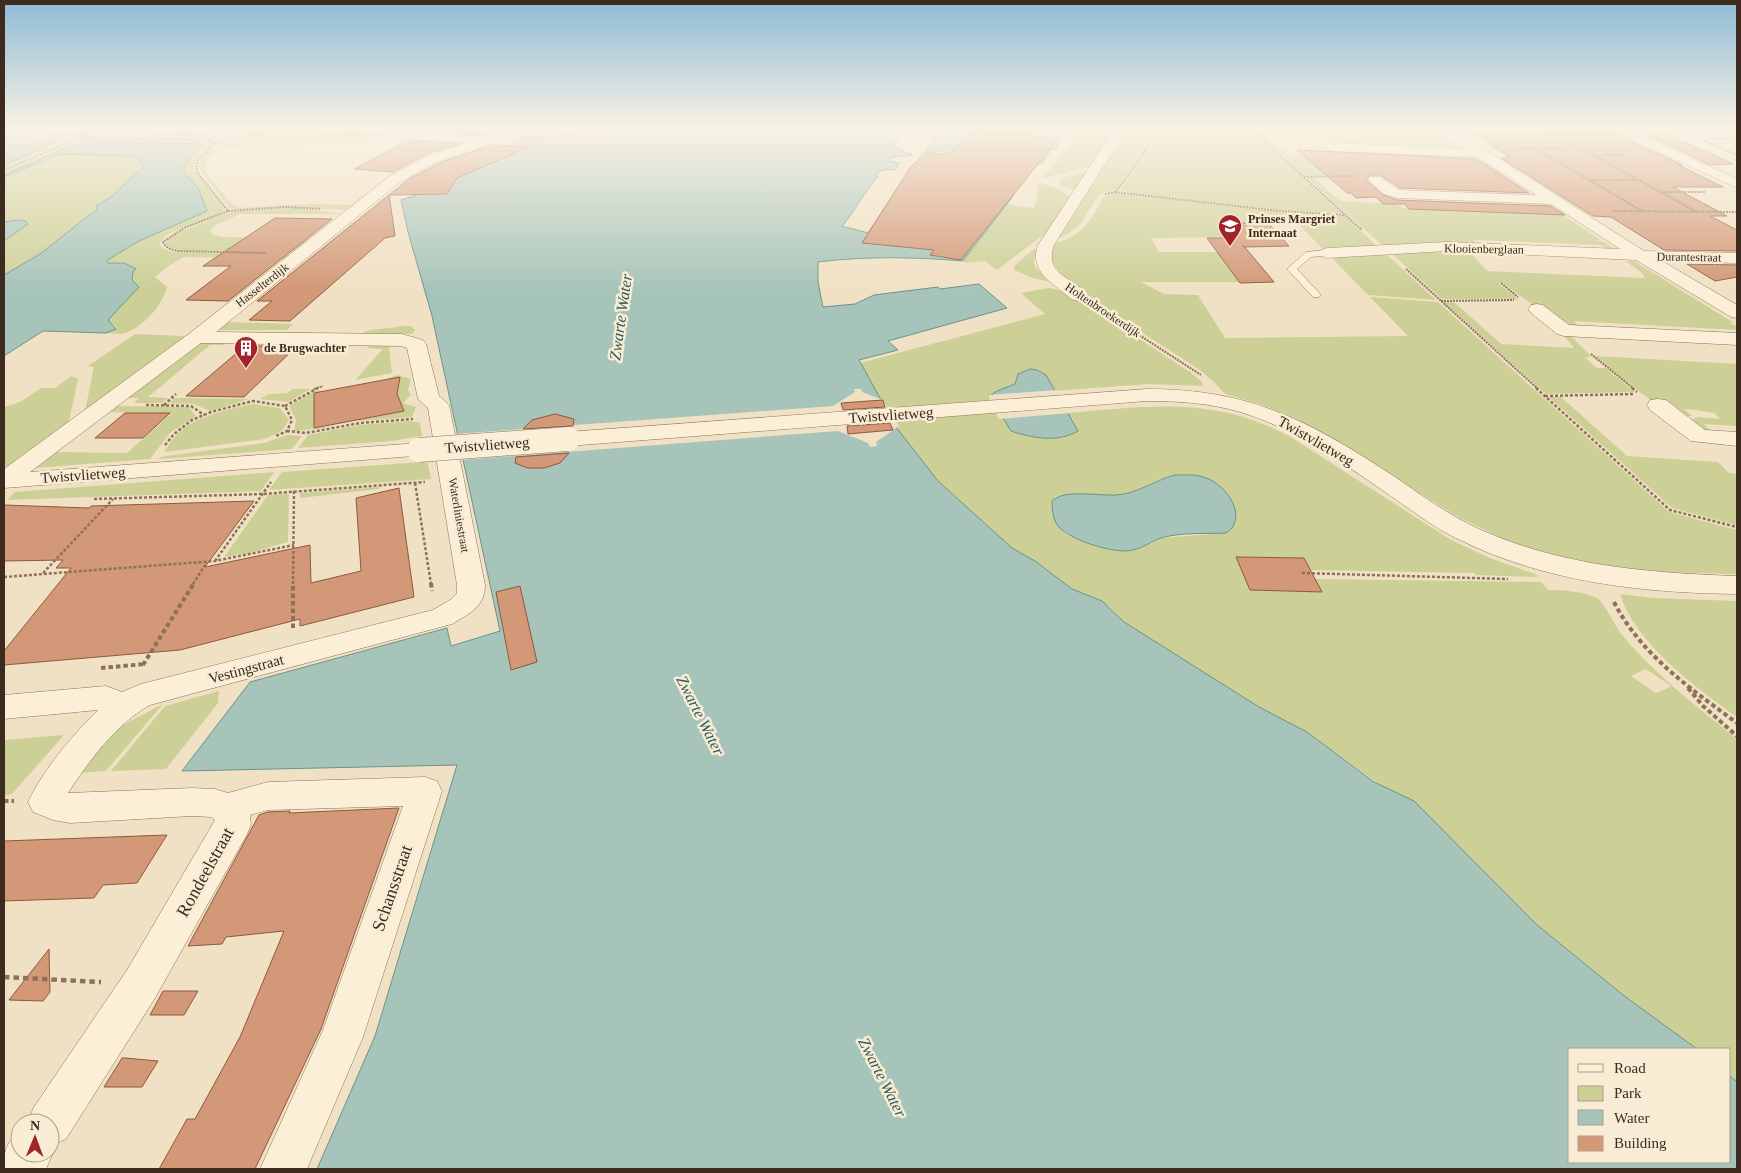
<svg xmlns="http://www.w3.org/2000/svg" width="1741" height="1173" viewBox="0 0 1741 1173" font-family="'Times New Roman',serif">
	<style>
		.green { fill: #ccd096; fill-rule: evenodd }
		.water { fill: #a6c4ba; stroke: #6c9388 }
		.pier { fill: #f1e1c4 }
		.building { fill: #d29877; stroke: #8e593d }
		.lines { fill: none; stroke-linecap: round; stroke-linejoin: round }
		.lane-casing { stroke: #8d7259; stroke-width: 1 }
		.street-casing { stroke: #8d7259; stroke-width: 1 }
		.path-far3 { stroke: #8d7259; stroke-width: 2; stroke-dasharray: 2 1; stroke-linecap: butt }
		.path-far2 { stroke: #8d7259; stroke-width: 2.5; stroke-dasharray: 3 2; stroke-linecap: butt }
		.path-far1 { stroke: #8d7259; stroke-width: 4; stroke-dasharray: 4.5 3; stroke-linecap: butt }
		.path { stroke: #8d7259; stroke-width: 4.5; stroke-dasharray: 5.5 4; stroke-linecap: butt }
		.lane { fill: #fbefd8; fill-rule: evenodd }
		.street { fill: #fbefd8; fill-rule: evenodd }
		.street-bridge-casing { stroke: #8d7259; stroke-width: 25; stroke-linecap: butt }
		.street-bridge { stroke: #fbefd8; stroke-width: 24 }
		.labels { text-anchor: middle; stroke-width: 5; stroke-linejoin: round; paint-order: stroke }
		.far-poi-label { font-size: 12px; font-weight: bold; fill: #3c2b1e; stroke: #f8ecd4; text-anchor: start }
		.far-street-label { font-size: 12px; fill: #3c2b1e; stroke: #f8ecd4 }
		.street-label { font-size: 15px; fill: #3c2b1e; stroke: #f8ecd4 }
		.water-label { font-size: 16px; font-style: italic; fill: #2c5d58; stroke: #f8ecd4 }
		.near-street-label { font-size: 18px; fill: #3c2b1e; stroke: #f8ecd4 }
	</style>
	<rect width="100%" height="100%" fill="#f1e1c4"/>
	<path class="green" d="M278,127H439L276,128Z
		M455,127H529C502,131 483,137 455,128Z
		M552,127H620C581,135 542,138 502,137Z
		M1086,127H1118L1093,166L1042,179Z
		M1125,127H1150L1146,146L1117,188L1099,195L1080,224L1066,235L1052,241Z
		M1155,127H1211L1253,132L1341,213L1281,210L1120,191L1152,143Z
		M1250,127H1302L1310,133H1257Z
		M1306,127L1419,128L1433,130L1455,144H1451L1452,146H1457L1466,151H1454L1450,147L1340,143L1341,146L1318,136Z
		M1595,127L1612,129L1624,135H1560L1548,129Z
		M4,132L75,136H79L4,168V165L61,141L4,138Z
		M93,133L240,137L379,135L370,141L332,142L330,144L224,147L206,159L205,172L232,204L238,208L311,204L351,205L390,175L392,177L349,210L287,207L235,209L229,208L199,168C201,151 221,144 234,138L217,142L202,139L84,137Z
		M1258,134H1264L1287,154L1336,156L1363,175L1304,176Z
		M81,139L192,140L212,143V147L196,161L194,169L224,209C209,225 167,225 159,245L164,249L173,252L290,255L287,259L184,257L167,267L155,277L167,287C162,306 145,325 126,333C120,335 112,333 106,333L117,328L108,320L139,286L132,280L133,272L136,270L121,262L108,263L106,261L137,242L207,211L198,188L184,172V168L189,158L204,144L82,141L4,175V172Z
		M62,153L131,156L138,159L144,164L139,173L45,251L4,275V241L28,223L20,220L4,222V177Z
		M1084,171H1089L1077,189H1068L1059,184L1060,179Z
		M1306,177H1313L1340,201L1398,204L1402,208L1546,215L1531,201L1543,202L1601,240H1595L1604,242L1617,251L1607,250L1601,245L1473,240L1477,245L1384,247Z
		M1039,183L1059,189L1070,196L1051,229L997,270L985,261L965,263L963,261L1007,204L1033,208L1036,203Z
		M1117,193L1281,212L1345,216L1379,248L1324,250L1298,224L1234,222L1248,237L1151,238L1159,252H1219L1241,282H1141L1164,294L1198,295L1225,338L1408,336L1370,297L1438,302L1669,512L1737,530V574L1646,572L1571,561L1510,542L1458,517L1339,443L1297,419L1263,405L1225,394L1214,382L1200,370L1085,296L1067,281L1052,262V244C1082,237 1090,222 1104,196Z
		M296,208L344,214H240L216,225L210,230L213,235L223,237L312,239L294,252L181,250L169,247L166,244L168,239L175,234L224,214L240,211Z
		M1034,249H1038C1027,270 1041,269 1050,282L1033,278L1014,270V266Z
		M1467,249L1487,271L1645,278L1641,272L1625,261H1634L1734,323H1728L1737,326V330L1574,321L1580,328C1550,319 1527,301 1502,282L1498,283L1518,299H1442L1390,252Z
		M1385,253L1436,300L1368,295L1330,256Z
		M1049,288L1063,291L1083,302L1190,372L1201,381L1203,385V386L1149,384L1054,391L1043,373L1018,374L1015,384L997,391L992,400L1011,431L1033,436L1064,438L1067,413C1151,406 1217,395 1294,439L1451,540L1490,558L1537,575V577L1475,575L1474,573L1310,570L1304,558L1237,557L1250,590L1320,591L1314,579L1541,582L1548,590C1564,590 1582,591 1597,598C1605,603 1615,627 1623,636C1655,675 1698,707 1737,739V1082L1730,1076V1049H1697L1623,995L1536,924L1387,790L1307,732L1259,707L1124,622L1110,607L1093,597L1072,589L1035,561L1012,548L938,481L896,427L860,363L1045,314L1021,293ZM1160,479L1212,534L1161,538L1150,544L1087,542L1067,535L1056,524L1055,496C1077,493 1099,498 1119,495C1134,492 1148,486 1160,479ZM1646,669L1671,686H1672L1656,693L1631,676Z
		M1444,302H1454L1501,344L1574,348L1563,334L1570,335L1591,356L1585,358L1597,368H1605L1635,392L1546,394Z
		M229,303H231L85,411L94,367L88,366L135,334L185,336Z
		M224,322L293,324L287,330H219Z
		M402,326H411L415,330L412,334L362,333C370,328 391,329 402,326Z
		M218,341L225,345H210L148,397L169,398L162,403H134L139,398H128L198,344Z
		M370,345H401L389,347L392,373L355,380L383,349L367,348Z
		M1595,356L1737,364V426L1704,424L1714,434L1696,428L1687,421L1698,417L1720,419L1715,413C1704,412 1696,409 1684,409L1692,416C1668,420 1615,372 1595,356Z
		M397,375L411,379L408,390L411,395L403,403L416,407L412,417L359,421V420L400,412L381,381Z
		M71,376L78,379L68,426L9,470H4V407L20,402L41,388H55Z
		M293,389H310L288,402L260,399L269,394L287,393Z
		M315,391H325L314,394V405L319,414L314,416V428L324,427V428L294,431L296,420L289,406Z
		M1549,397H1561L1627,456L1718,462L1729,473L1737,474V525L1672,508Z
		M175,398H185L249,399L211,411L193,404L169,403Z
		M252,404L280,408L289,420L282,431L265,439L164,452C168,446 173,438 178,433C198,415 227,410 252,404Z
		M117,406L189,407L196,416L170,433L150,459L35,468L55,452L127,453L171,414L110,412Z
		M410,421L422,423H420L422,436L392,441L298,448L308,435L359,425Z
		M287,435L302,436L292,449L159,459L160,457L264,443Z
		M422,462L428,463L431,479L269,490L282,472Z
		M274,472L261,491L7,500L15,492Z
		M379,487V489L300,498V493Z
		M289,494L288,542L250,553L224,557L268,495Z
		M1620,594L1654,598L1737,601V717C1696,688 1635,643 1620,594Z
		M219,691L218,703L166,769L111,771L165,706Z
		M163,704L106,771L72,774L106,734Z
		M64,735L12,794L4,796V740Z"/>
	<path class="water" d="M4,127L236,129L278,127L276,128L287,129L455,127V128L467,132L497,134L493,136L422,134L254,137L93,133L75,136L4,132Z
		M620,127H907L894,144V147L912,155L889,158V161L900,163L895,170C886,169 881,169 875,176H879C865,190 856,210 842,226L868,233L903,180L1010,192L1014,195L963,261C915,257 866,256 818,262V282L823,307L855,304L874,295L938,287L940,289L979,284L1007,308L888,341L898,350L859,360L896,427L938,481L1012,548L1035,561L1072,589L1102,601L1124,622L1259,707L1307,732L1374,782L1414,801L1536,924L1623,995L1697,1049H1570V1162H1730V1076L1737,1082V1169H317L375,1036L457,765L182,771L250,682L447,628L451,646L500,631L432,316L408,232L401,200L417,195L510,145L519,137L579,135Z
		M942,127H1074L1067,128L1055,150L1052,149L1042,163L926,150L936,139L934,138Z
		M4,138L61,140L4,165V160L11,157L4,156Z
		M82,141L204,144L189,158L184,168V172L198,188L207,211L137,242L106,261L108,263H124L136,269L133,272L132,280L139,287L108,320L116,329L106,333L43,331L4,356V275L40,254L97,209L96,206L111,197L143,167L141,161L131,156L61,154L4,177V175Z
		M18,220L26,221L28,224L4,241V222Z
		M1030,369L1037,370L1046,375L1078,431C1058,443 1032,438 1011,431L992,400L991,395L997,391L1015,384L1018,374Z
		M1175,475C1184,475 1197,474 1206,478C1222,483 1242,507 1234,524C1233,528 1229,531 1226,533C1205,534 1182,532 1161,538C1152,541 1143,548 1133,550C1116,555 1064,539 1056,523C1053,517 1052,508 1052,501C1062,489 1100,496 1116,495C1137,494 1155,480 1175,475Z"/>
	<path class="pier" d="M854,389H861L862,392L883,400L899,426L876,442L877,446L870,447L868,443L838,431L461,460L455,434L833,406L855,392Z
		M1057,390L1070,413L999,419L990,401L989,395Z"/>
	<path class="building" d="M975,130L1058,139L961,260L930,255L934,250L862,243L910,168L926,152L949,155Z
		M1474,133H1614L1682,165H1678L1723,187H1673L1727,216H1710L1737,230V251L1664,250L1611,217L1593,216L1501,158H1510Z
		M1643,133H1664L1733,164L1710,165Z
		M408,140L462,143L430,152L393,172L355,169Z
		M493,145L529,147L457,178L447,194L389,195L395,236L385,238L290,321L249,320L272,301H257L409,179L442,162Z
		M1297,150L1477,159L1529,193L1400,188L1380,175H1370L1366,180L1383,195L1397,200L1550,206L1565,215L1409,209L1405,204H1383L1376,197L1356,198L1351,193H1347Z
		M275,218L332,219L228,301L186,300L231,266H203Z
		M1224,223H1268L1289,246L1244,247L1243,245L1274,282L1240,283L1207,238H1237Z
		M1687,264L1737,265V277L1715,281Z
		M245,346H297L244,397L186,396Z
		M400,377L397,394L404,411L314,428V393Z
		M883,400L885,407L843,410L841,403Z
		M125,413H170L143,438H95Z
		M555,414L574,419L573,426L523,429L532,420Z
		M890,423L893,430L848,434L847,426Z
		M569,453L560,463L544,468H527L515,463L516,457Z
		M399,488L414,597L300,626V619L180,650L4,665V651L71,568H56L63,560L4,561V505L89,508L91,506L254,501L205,567L310,545L311,583L361,571L356,498Z
		M1236,557L1304,558L1322,592L1250,590Z
		M520,586L537,662L511,670L496,592Z
		M399,808L321,1029L255,1169H159L187,1119H195L240,1037L284,931L226,937L222,944L188,946L259,815L268,812L290,811L289,813Z
		M167,835L137,883L103,885L94,898L4,901V841Z
		M49,949L50,992L43,1001L9,1000Z
		M163,991H198L184,1015H150Z
		M122,1058H125L158,1061L142,1087H104Z"/>
	<g class="lines">
		<g class="lane-casing">
			<path id="lane" d="M1327,250L1330,251V255L1311,257L1297,269L1321,295L1319,297H1313L1287,269L1306,252Z"/>
		</g>
		<g class="street-casing">
			<path id="street" d="M521,127H544L542,130L505,137L488,145L441,160L400,182L216,332L402,334L423,340L426,344L439,396L449,405L485,585C485,607 469,614 452,624L150,705C116,724 89,761 68,793L192,788L215,789L228,793L268,782L425,777L437,781L442,791L363,1037L307,1169H260L323,1030L403,806L268,810L250,815L251,825L246,836L155,998L66,1139L50,1146L53,1153L46,1169H4C4,1155 5,1140 20,1134V1153H50V1123H27L34,1107L127,970L215,820L211,817L192,816L70,823L53,820L33,812L28,802C45,767 71,737 98,710L4,719V695L106,686L122,692L141,684L433,610L450,600L457,593V585L428,408L418,399L407,348L401,346L201,343L30,472L419,443L427,445L430,450L427,455L4,488V469L190,333L390,176L431,154L480,139L498,131Z
				M1116,127H1128L1054,245C1043,276 1075,277 1088,296L1085,300L1079,301L1073,300C1055,285 1028,272 1038,245Z
				M1408,127H1502L1500,130L1496,131H1456L1644,251L1737,253V263L1662,261L1737,305V318L1731,317L1636,260L1447,251L1327,258L1321,256L1319,253L1321,250L1327,248L1447,242L1620,249L1551,204L1397,198L1384,194L1368,180L1370,177H1380L1399,190L1536,195L1478,157L1333,151L1328,150L1314,137L1320,133L1336,143L1465,149L1439,132L1414,131Z
				M1609,127H1624L1737,179V188L1611,130Z
				M1537,304L1543,305L1569,325L1737,333V345L1564,336L1557,334L1531,313L1528,309L1531,305Z
				M1147,389C1250,389 1308,420 1392,475C1420,494 1448,515 1479,529C1561,566 1648,573 1737,576V594C1642,593 1544,582 1458,539C1432,527 1409,508 1385,492C1340,461 1294,428 1240,412C1210,403 1178,401 1147,401L568,446L560,444L557,439L560,434L568,432Z
				M1658,399L1666,400L1705,430L1737,432V446L1691,441L1650,410L1647,405L1650,400Z"/>
		</g>
		<path class="path-far3" d="M1051,127L1066,128
			M1215,127L1253,131L1248,127
			M1542,127L1697,212
			M1715,127L1737,136
			M1253,131L1362,230
			M1256,133H1300
			M79,138L204,140L216,143L289,127
			M1737,138L1706,139L1705,141L1737,155
			M216,143L198,160L196,168L200,176L228,211L286,207L321,209
			M1517,149L1577,147
			M1536,149L1642,211
			M1594,155H1625
			M4,170L105,127
			M1304,177L1355,176
			M1589,180H1638
			M1115,192L1280,211L1345,215
			M1661,192H1705
			M1105,194L1115,192L1125,180L1150,143L1153,127
			M228,211L184,228L163,242C167,249 172,250 180,251L266,253
			M1612,211L1737,212
			M1406,269L1538,389
			M1501,283L1518,297
			M1441,301L1514,300
			M1099,309L1201,375
			M1591,354L1634,389
			M314,389L323,386"/>
		<path class="path-far2" d="M1536,388L1670,510L1737,527
			M1632,388L1637,392
			M1545,396L1634,394
			M146,405L191,406L204,415
			M164,405L176,394
			M285,406L318,388
			M287,431L306,433L360,423L413,419
			M165,445L174,434L192,420L211,412L253,401L285,406L292,420L287,431L276,436
			M415,483L431,584
			M94,499L263,494L425,482
			M215,561L271,482
			M43,573L113,499
			M1302,573L1508,579
			M4,577L215,561L294,545
			M193,584L207,562
			M293,584L294,491"/>
		<path class="path-far1" d="M431,583L432,591
			M1614,602C1641,655 1691,689 1737,723
			M293,628V583
			M143,665L194,583
			M101,668L145,664
			M1688,688L1703,706L1737,736
			M4,801H14"/>
		<path class="path" d="M4,977L101,982"/>
		<use href="#lane" class="lane"/>
		<use href="#street" class="street"/>
		<g class="street-bridge-casing">
			<path id="street-bridge" d="M419,450L568,439"/>
		</g>
		<use href="#street-bridge" class="street-bridge"/>
	</g>
	<linearGradient id="sky" x2="0" y2="1"><stop stop-color="#8dbad6"/><stop offset="0.44" stop-color="#f9f2e4"/><stop offset="1" stop-color="#f9f2e4" stop-opacity="0"/></linearGradient>
	<rect width="1741" height="291" fill="url(#sky)"/>
	<defs>
		<g id="school-pin" transform="scale(1.25)"><path d="M0 17L-7.5 6A9.5 9.5 0 1 1 7.5 6Z" fill="#a1242b" stroke="#f8ecd4"/><path d="M0-5L7-2L0 1L-7-2ZM-4 1L0 2.5L4 1V4Q0 6-4 4Z" fill="#fff"/></g>
		<g id="building-pin" transform="scale(1.25)"><path d="M0 17L-7.5 6A9.5 9.5 0 1 1 7.5 6Z" fill="#a1242b" stroke="#f8ecd4"/><path d="M-4-6H4V6H1V3H-1V6H-4ZM-2.5-4.3h1.7v1.8h-1.7ZM.8-4.3h1.7v1.8H.8ZM-2.5-1h1.7V.8h-1.7ZM.8-1h1.7V.8H.8Z" fill="#fff"/></g>
	</defs>
	<g fill-rule="evenodd">
		<use href="#school-pin" x="1230" y="226"/>
		<use href="#building-pin" x="246" y="348"/>
	</g>
	<g class="labels">
		<g class="far-poi-label">
			<text x="1248" y="223">Prinses Margriet<tspan x="1248" dy="14">Internaat</tspan></text>
			<text x="264" y="352">de Brugwachter</text>
		</g>
		<g class="far-street-label">
			<text transform="translate(1484 249) rotate(1)" y="4">Klooienberglaan</text>
			<text transform="translate(1689 257) rotate(1)" y="4">Durantestraat</text>
			<text transform="translate(262 285) rotate(-38)" y="4">Hasselterdijk</text>
			<text transform="translate(1103 310) rotate(34)" y="4">Holtenbroekerdijk</text>
			<text transform="translate(459 515) rotate(80)" y="4">Waterliniestraat</text>
		</g>
		<g class="street-label">
			<text transform="translate(891 415) rotate(-4)" y="5">Twistvlietweg</text>
			<text transform="translate(1316 441) rotate(30)" y="5">Twistvlietweg</text>
			<text transform="translate(487 445) rotate(-4)" y="5">Twistvlietweg</text>
			<text transform="translate(83 475) rotate(-4)" y="5">Twistvlietweg</text>
			<text transform="translate(246 669) rotate(-15)" y="5">Vestingstraat</text>
		</g>
		<g class="water-label">
			<text transform="translate(620 317) rotate(-82)" y="6">Zwarte Water</text>
			<text transform="translate(701 715) rotate(63)" y="6">Zwarte Water</text>
			<text transform="translate(883 1077) rotate(63)" y="6">Zwarte Water</text>
		</g>
		<g class="near-street-label">
			<text transform="translate(205 872) rotate(-61)" y="6">Rondeelstraat</text>
			<text transform="translate(392 888) rotate(-71)" y="6">Schansstraat</text>
		</g>
	</g>
	<rect width="1741" height="1173" fill="none" stroke="#3c2b1e" stroke-width="10"/>
	<rect x="1568" y="1048" width="162" height="115" fill="#f8ecd4" stroke="#ad9f8b"/>
	<rect x="1578" y="1064" width="25" height="8" fill="#fbefd8" stroke="#ad9f8b"/>
	<text x="1614" y="1073" font-size="15" fill="#3c2b1e">Road</text>
	<rect x="1578" y="1086" width="25" height="15" fill="#ccd096" stroke="#ad9f8b"/>
	<text x="1614" y="1098" font-size="15" fill="#3c2b1e">Park</text>
	<rect x="1578" y="1110" width="25" height="15" fill="#a6c4ba" stroke="#ad9f8b"/>
	<text x="1614" y="1123" font-size="15" fill="#3c2b1e">Water</text>
	<rect x="1578" y="1136" width="25" height="15" fill="#d29877" stroke="#ad9f8b"/>
	<text x="1614" y="1148" font-size="15" fill="#3c2b1e">Building</text>
	<g transform="translate(35 1138) rotate(1)"><circle r="24" fill="#f8ecd4" stroke="#ad9f8b"/>
	<path d="M0-4L9 19L0 12L-9 19Z" fill="#a1242b"/>
	<text y="-8" font-size="14" font-weight="bold" text-anchor="middle" fill="#3c2b1e">N</text>
	</g>
</svg>
